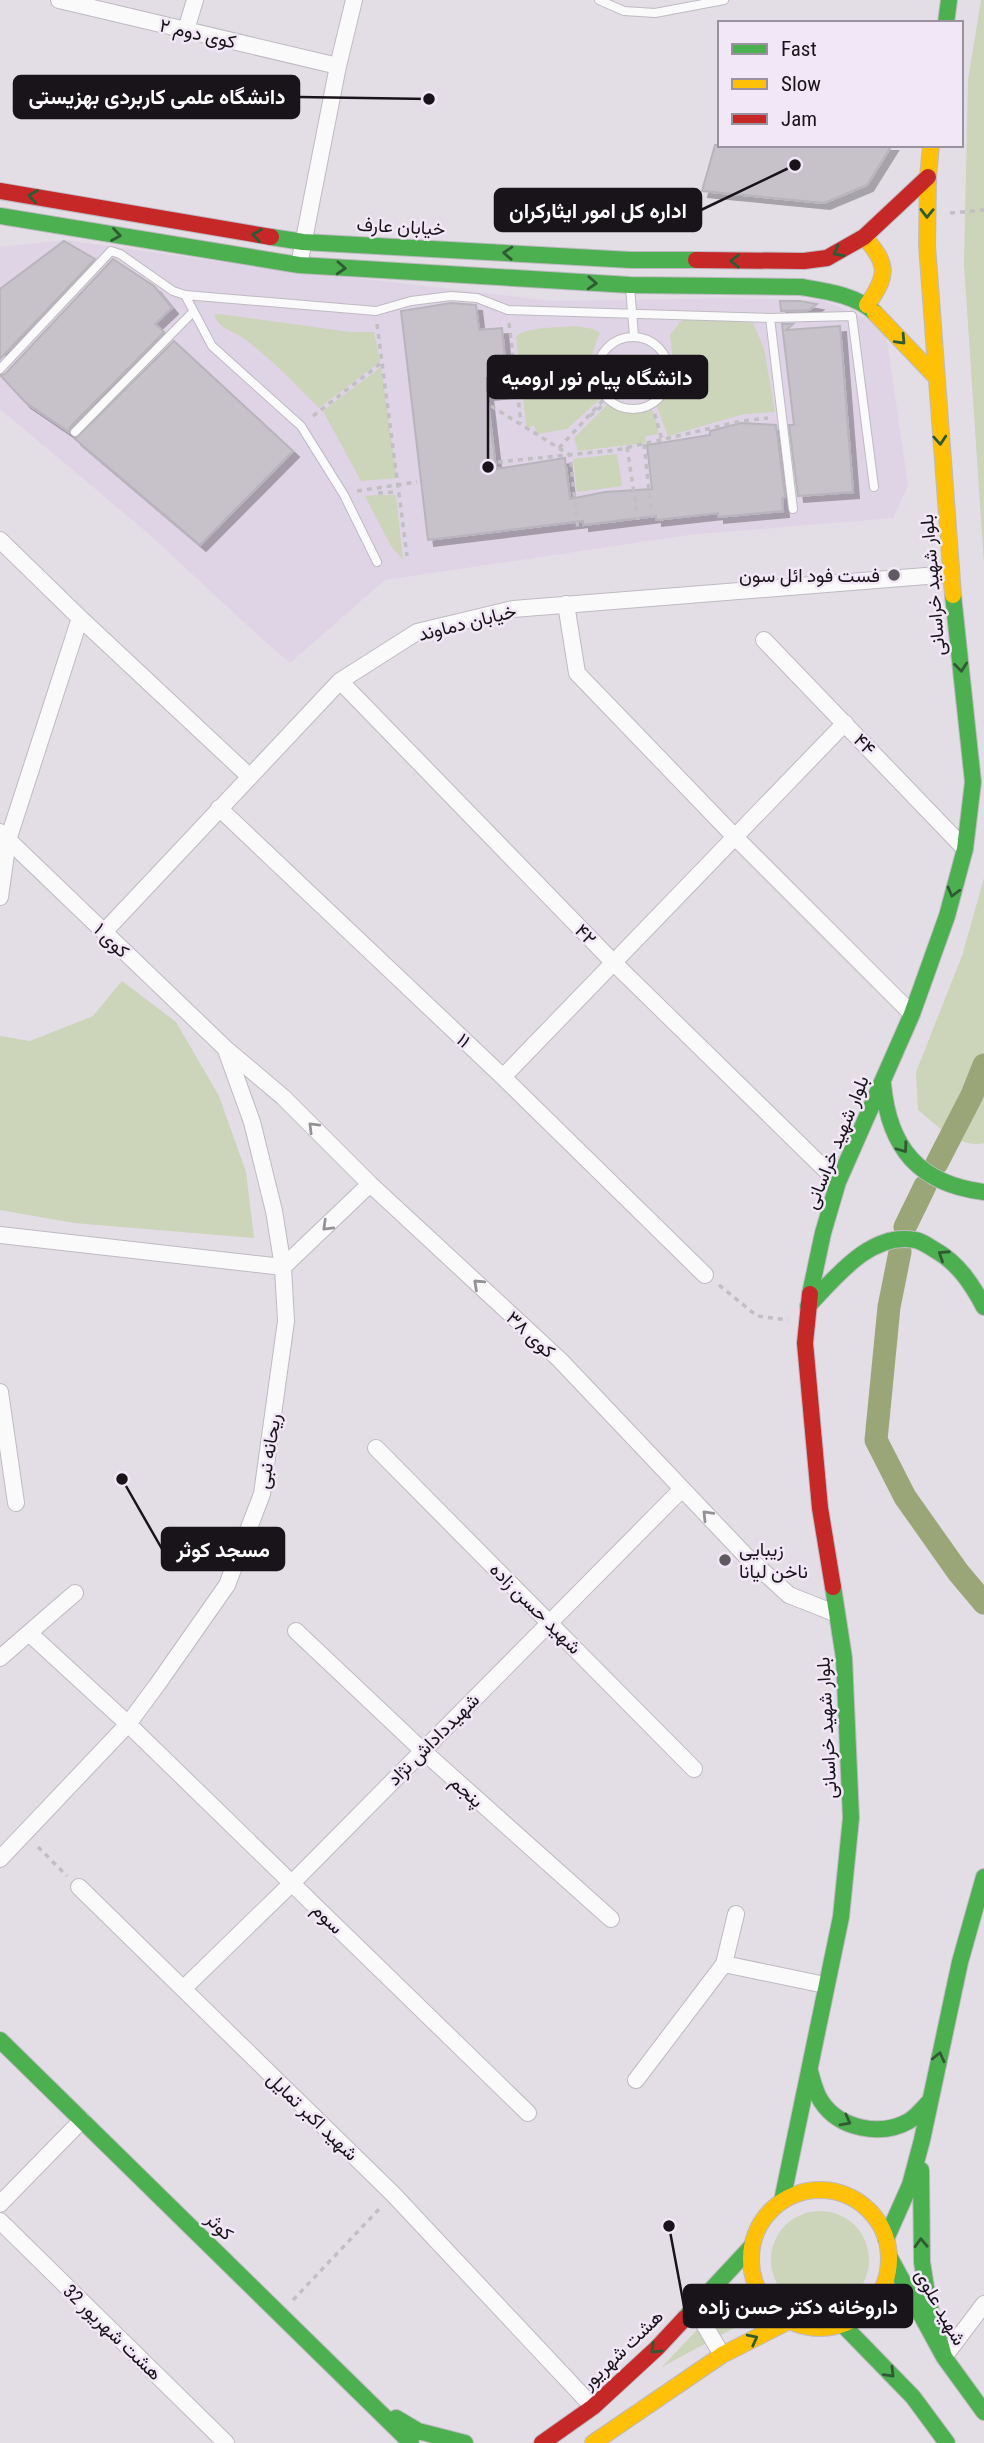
<svg xmlns="http://www.w3.org/2000/svg" width="984" height="2443" viewBox="0 0 984 2443" font-family="'Roboto Condensed',Vazirmatn,sans-serif">
	<style>
		.built { fill: #dfd4e5 }
		.green { fill: #ccd4b9 }
		.lines { fill: none; stroke-linecap: round; stroke-linejoin: round }
		.canal { stroke: #9aa678; stroke-width: 23 }
		.building { fill: #c7c2c9; stroke: #b8b4bb; stroke-width: 2; filter: url(#shadow) }
		.lane-casing { stroke: #bebac1; stroke-width: 10 }
		.street-casing { stroke: #bebac1; stroke-width: 18 }
		.fast-casing { stroke: #bebac1; stroke-width: 18 }
		.slow-casing { stroke: #bebac1; stroke-width: 18 }
		.jam-casing { stroke: #bebac1; stroke-width: 18 }
		.path { stroke: #c0bfc1; stroke-width: 3.5; stroke-dasharray: 5 5; stroke-linecap: butt }
		.lane { stroke: #fbfafb; stroke-width: 8 }
		.street { stroke: #fbfafb; stroke-width: 16 }
		.fast { stroke: #4caf50; stroke-width: 16 }
		.slow { stroke: #ffc107; stroke-width: 16 }
		.jam { stroke: #c62828; stroke-width: 16 }
		.oneway { stroke: #2f5a32 }
		.oneway2 { stroke: #959296 }
		.poi-dot { fill: #5f5a61; stroke: #f1e7f7; stroke-width: 2.5 }
		.labels { text-anchor: middle; stroke-width: 5; stroke-linejoin: round; paint-order: stroke }
		.street-label { font-size: 19px; fill: #18141a; stroke: #f1e7f7 }
		.poi-label { font-size: 19px; fill: #18141a; stroke: #f1e7f7; text-anchor: end }
		.leader { fill: none; stroke: #18141a; stroke-width: 2.5 }
		.callout-dot { fill: #18141a; stroke: #f1e7f7; stroke-width: 2.5 }
		.callout { fill: #18141a; stroke: #18141a; stroke-width: 2.5 }
		.callout-label { font-size: 21px; text-anchor: middle; font-weight: bold; fill: #fff }
	</style>
	<defs>
		<filter id="shadow"><feDropShadow dx="6" dy="6" stdDeviation="0" flood-color="#0004"/></filter>
	</defs>
	<rect width="100%" height="100%" fill="#e3dde6"/>
	<path class="built" d="M65,240L222,262L553,301L728,298L821,300L868,319L886,334L908,485L893,518L689,535L385,580L290,663L263,640L150,535L0,409V247Z"/>
	<path class="green" d="M981,0H984V564L964,264L968,80Z
		M219,314L350,332H374L380,362L319,408C295,384 271,358 243,338C233,331 218,328 214,315Z
		M687,318H711L753,323L764,349L775,412L744,414L668,436L656,404C681,389 672,358 670,335L680,322Z
		M576,326L593,329L600,333C590,354 586,380 600,399L567,429L538,434L534,426L528,427L526,425L516,337C525,326 560,328 576,326Z
		M381,367L397,478L361,481L323,411Z
		M608,404C620,414 636,413 651,408L657,423L658,434L646,436L645,443L578,451L574,438Z
		M617,454L622,486L577,492L573,459Z
		M376,495H396L403,560L391,546L365,496Z
		M984,878V1143C960,1149 936,1125 918,1110L916,1072L962,956Z
		M122,981L176,1022L219,1096L246,1172L254,1238L74,1223L0,1210V1036L30,1041L93,1016Z
		M771 2260a49 49 0 1 1 98 0a49 49 0 1 1-98 0Z
		M722,2303L736,2327L662,2367Z"/>
	<g class="lines">
		<path class="canal" d="M937,1163L972,1095L984,1065
			M905,1227L925,1186
			M900,1252L889,1307L876,1440L905,1497L958,1572L984,1603"/>
	</g>
	<path class="building" d="M715,145H892L867,185L824,203L702,191Z
		M64,241L95,259L0,359V289Z
		M113,259L154,286L172,308L155,324L164,332L70,427L69,432L25,402L0,375L5,374Z
		M780,301H800L817,304L809,310L781,311Z
		M451,303L476,305L479,330L502,328L508,392L487,394L496,469L565,458L570,499L605,492L652,489L647,445L710,435V431L741,423L776,425L785,497L782,498L783,511L718,517V513L656,520V516L583,525V521L428,540L401,311Z
		M782,324H793L786,330L840,326L853,492L798,496L789,425H794Z
		M174,341L293,451L200,545L75,439Z"/>
	<g class="lines">
		<g class="lane-casing">
			<path id="lane" d="M599,0L624,11L655,13L724,0
				M630,287L634,336
				M185,295L212,346L301,426L344,495L377,562
				M770,318L793,509
				M597 373a36 36 0 1 1 72 0a36 36 0 1 1-72 0Z
				M0,369L111,251L120,254L173,291L185,295L376,311L411,301L451,296L477,298L508,310L770,318L852,316L874,487
				M75,432L193,312"/>
		</g>
		<g class="street-casing">
			<path id="street" d="M59,0L338,66
				M186,30L195,0
				M299,265L338,66L354,0
				M0,540L80,618L249,776
				M566,604L577,673L735,837L912,1014
				M764,640L965,849
				M340,681L613,962L838,1182
				M219,808L503,1077L705,1275
				M0,832L225,1048L283,1097L370,1184L560,1360L746,1556L789,1595L837,1614
				M0,897L8,840L80,618
				M104,932L340,681L417,632L513,609L951,574
				M503,1077L845,723
				M0,1235L283,1267L370,1184
				M0,1392L16,1503
				M376,1448L694,1769
				M296,1631L422,1750L611,1919
				M29,1633L128,1724L528,2113
				M0,1658L75,1593
				M0,1859L128,1724L157,1685L227,1585L262,1494L286,1321L283,1267L274,1211L252,1122L226,1050
				M79,1887L393,2194L593,2407
				M724,1964L825,1985
				M183,1989L292,1883L682,1489
				M636,2080L724,1964L736,1914
				M0,2204L82,2120
				M0,2221L226,2443
				M694,2307L722,2355
				M944,2357L984,2304"/>
		</g>
		<g class="fast-casing">
			<path id="fast" d="M946,23L949,0
				M0,216L299,265L630,285L801,287C825,291 857,295 875,313
				M271,237L303,242L631,260H696
				M883,1084C889,1148 919,1184 984,1192
				M810,1294L823,1233L838,1182L912,1014L947,916L965,849L973,782L953,595
				M808,1306C835,1278 871,1231 915,1240C922,1241 928,1246 935,1250C958,1263 972,1284 984,1307
				M0,2040L411,2443
				M810,2071C813,2082 815,2092 821,2101C839,2129 881,2137 909,2121C917,2116 923,2108 929,2102
				M921,2170L922,2262L928,2300L944,2357
				M782,2201L841,1917L851,1818L844,1658L833,1587
				M886,2239L910,2185L922,2140L960,1962L984,1877
				M889,2256L944,2357L984,2412
				M685,2318L752,2246
				M842,2324L913,2397L947,2443
				M396,2418L418,2431L465,2443"/>
		</g>
		<g class="slow-casing">
			<path id="slow" d="M931,145L928,177L927,245L953,595
				M864,237C889,264 888,276 867,305
				M875,313L936,377
				M751 2259a69 69 0 1 1 138 0a69 69 0 1 1-138 0Z
				M593,2443L722,2355L789,2321"/>
		</g>
		<g class="jam-casing">
			<path id="jam" d="M0,191L271,237
				M696,260L804,261L827,258L864,237L928,177
				M810,1294L805,1343L820,1508L833,1587
				M542,2443L593,2407L657,2348L685,2318"/>
		</g>
		<path class="path" d="M950,213L984,210
			M509,323L521,423
			M377,324L407,556
			M652,404L662,440
			M491,406L570,455L578,531
			M313,416L380,364
			M590,416L609,400
			M644,444L652,517
			M627,447L638,520
			M559,448L606,397
			M498,462L617,450L742,421L768,418
			M357,491L417,482
			M378,493L395,492
			M719,1285L757,1316L788,1320
			M38,1847L67,1876
			M293,2300L382,2206"/>
		<use href="#lane" class="lane"/>
		<use href="#street" class="street"/>
		<use href="#fast" class="fast"/>
		<use href="#slow" class="slow"/>
		<use href="#jam" class="jam"/>
	</g>
	<defs><path id="oneway-chevron" d="M-2-3.5L2.5 0L-2 3.5" fill="none" stroke-width="1.6" stroke-linecap="round" stroke-linejoin="round" transform="scale(1.75)"/></defs>
	<g class="oneway">
		<use href="#oneway-chevron" transform="translate(33 196) rotate(-170)"/>
		<use href="#oneway-chevron" transform="translate(927 213) rotate(91)"/>
		<use href="#oneway-chevron" transform="translate(116 235) rotate(9)"/>
		<use href="#oneway-chevron" transform="translate(257 235) rotate(-170)"/>
		<use href="#oneway-chevron" transform="translate(838 252) rotate(151)"/>
		<use href="#oneway-chevron" transform="translate(508 253) rotate(-177)"/>
		<use href="#oneway-chevron" transform="translate(735 261) rotate(-179)"/>
		<use href="#oneway-chevron" transform="translate(341 268) rotate(3)"/>
		<use href="#oneway-chevron" transform="translate(592 283) rotate(3)"/>
		<use href="#oneway-chevron" transform="translate(901 340) rotate(47)"/>
		<use href="#oneway-chevron" transform="translate(940 440) rotate(86)"/>
		<use href="#oneway-chevron" transform="translate(961 667) rotate(84)"/>
		<use href="#oneway-chevron" transform="translate(953 892) rotate(105)"/>
		<use href="#oneway-chevron" transform="translate(903 1148) rotate(54)"/>
		<use href="#oneway-chevron" transform="translate(943 1255) rotate(-147)"/>
		<use href="#oneway-chevron" transform="translate(939 2057) rotate(-77)"/>
		<use href="#oneway-chevron" transform="translate(846 2121) rotate(28)"/>
		<use href="#oneway-chevron" transform="translate(921 2243) rotate(-92)"/>
		<use href="#oneway-chevron" transform="translate(753 2339) rotate(-27)"/>
		<use href="#oneway-chevron" transform="translate(655 2349) rotate(135)"/>
		<use href="#oneway-chevron" transform="translate(890 2373) rotate(46)"/>
	</g>
	<g class="oneway2">
		<use href="#oneway-chevron" transform="translate(313 1127) rotate(-135)"/>
		<use href="#oneway-chevron" transform="translate(327 1226) rotate(136)"/>
		<use href="#oneway-chevron" transform="translate(478 1284) rotate(-137)"/>
		<use href="#oneway-chevron" transform="translate(707 1515) rotate(-134)"/>
	</g>
	<g class="poi-dot">
		<circle cx="894" cy="575" r="7"/>
		<circle cx="725" cy="1560" r="7"/>
	</g>
	<g class="labels">
		<g class="street-label">
			<text transform="translate(198 33) rotate(13)" y="7">کوی دوم ۲</text>
			<text transform="translate(401 226) rotate(3)" y="7">خیابان عارف</text>
			<text transform="translate(932 585) rotate(-95)" y="7">بلوار شهید خراسانی</text>
			<text transform="translate(467 622) rotate(-14)" y="7">خیابان دماوند</text>
			<text transform="translate(865 744) rotate(46)" y="7">۴۴</text>
			<text transform="translate(586 934) rotate(46)" y="7">۴۲</text>
			<text transform="translate(112 940) rotate(44)" y="7">کوی ۱</text>
			<text transform="translate(464 1040) rotate(43)" y="7">۱۱</text>
			<text transform="translate(836 1142) rotate(-68)" y="7">بلوار شهید خراسانی</text>
			<text transform="translate(531 1334) rotate(43)" y="7">کوی ۳۸</text>
			<text transform="translate(268 1451) rotate(-81)" y="7">ریحانه نبی</text>
			<text transform="translate(536 1608) rotate(45)" y="7">شهید حسن زاده</text>
			<text transform="translate(826 1728) rotate(-93)" y="7">بلوار شهید خراسانی</text>
			<text transform="translate(433 1739) rotate(-45)" y="7">شهیدداداش نژاد</text>
			<text transform="translate(467 1791) rotate(42)" y="7">پنجم</text>
			<text transform="translate(328 1918) rotate(44)" y="7">سوم</text>
			<text transform="translate(313 2116) rotate(44)" y="7">شهید اکبر تمایل</text>
			<text transform="translate(220 2226) rotate(45)" y="7">کوثر</text>
			<text transform="translate(941 2307) rotate(61)" y="7">شهید علوی</text>
			<text transform="translate(113 2332) rotate(44)" y="7">هشت شهریور 32</text>
			<text transform="translate(622 2349) rotate(-44)" y="7">هشت شهریور</text>
		</g>
		<g class="poi-label">
			<text x="880" y="582">فست فود ائل سون</text>
			<text x="739" y="1556" text-anchor="start">زیبایی<tspan x="739" dy="22">ناخن لیانا</tspan></text>
		</g>
	</g>
	<path class="leader" d="M429 99L299 97M795 165L701 210M488 467L488 377M122 1479L162 1549M669 2226L684 2306"/>
	<g class="callout-dot">
		<circle cx="429" cy="99" r="7"/>
		<circle cx="795" cy="165" r="7"/>
		<circle cx="488" cy="467" r="7"/>
		<circle cx="122" cy="1479" r="7"/>
		<circle cx="669" cy="2226" r="7"/>
	</g>
	<g class="callout">
		<rect x="14" y="76" width="285" height="42" rx="7"/>
		<rect x="495" y="189" width="206" height="42" rx="7"/>
		<rect x="488" y="356" width="219" height="42" rx="7"/>
		<rect x="162" y="1528" width="122" height="42" rx="7"/>
		<rect x="684" y="2285" width="228" height="42" rx="7"/>
	</g>
	<g class="callout-label">
		<text x="157" y="104">دانشگاه علمی کاربردی بهزیستی</text>
		<text x="598" y="218">اداره کل امور ایثارکران</text>
		<text x="597" y="385">دانشگاه پیام نور ارومیه</text>
		<text x="223" y="1557">مسجد کوثر</text>
		<text x="798" y="2314">داروخانه دکتر حسن زاده</text>
	</g>
	<rect x="718" y="21" width="245" height="126" fill="#f1e7f7" stroke="#9a939f" stroke-width="2"/>
	<rect x="732" y="44" width="35" height="10" fill="#4caf50" stroke="#9a939f" stroke-width="2"/>
	<text x="781" y="56" font-size="21" fill="#18141a">Fast</text>
	<rect x="732" y="79" width="35" height="10" fill="#ffc107" stroke="#9a939f" stroke-width="2"/>
	<text x="781" y="91" font-size="21" fill="#18141a">Slow</text>
	<rect x="732" y="114" width="35" height="10" fill="#c62828" stroke="#9a939f" stroke-width="2"/>
	<text x="781" y="126" font-size="21" fill="#18141a">Jam</text>
</svg>
